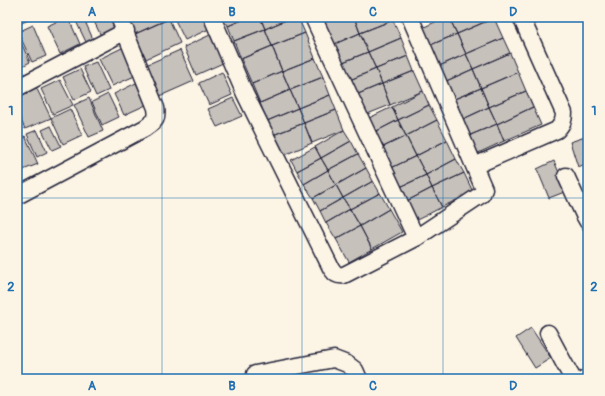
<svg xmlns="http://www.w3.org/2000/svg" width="605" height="396" viewBox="0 0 605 396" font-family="Pangolin,sans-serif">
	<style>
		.building { fill: #c6c1bb; stroke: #22223b }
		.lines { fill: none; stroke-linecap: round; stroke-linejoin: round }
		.minor-casing { stroke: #22223b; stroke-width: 19 }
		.minor { stroke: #fcf5e5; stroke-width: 16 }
		.grid { fill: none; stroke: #1f6fb2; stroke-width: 1; stroke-opacity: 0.55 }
		.neatline { fill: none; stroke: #1f6fb2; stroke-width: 1.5 }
		.grid-label { font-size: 13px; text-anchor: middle; font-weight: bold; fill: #1f6fb2 }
	</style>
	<rect width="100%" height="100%" fill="#fcf5e5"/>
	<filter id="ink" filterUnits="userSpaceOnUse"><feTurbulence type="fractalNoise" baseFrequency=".025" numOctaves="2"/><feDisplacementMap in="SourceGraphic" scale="8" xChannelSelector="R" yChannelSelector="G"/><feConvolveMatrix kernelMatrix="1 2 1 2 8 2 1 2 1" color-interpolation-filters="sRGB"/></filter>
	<g filter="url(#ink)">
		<path class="building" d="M17,17H32L33,18L17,25Z
			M67,17H68L80,44L60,54L47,26Z
			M74,17H83L93,39L86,42Z
			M92,17H110L116,29L101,36Z
			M127,17H169L170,18L135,34Z
			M177,17H204L209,29L185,40L174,18Z
			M224,17H249L228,26Z
			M249,17H260L265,29L234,41L228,26Z
			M260,17H293L265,29Z
			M293,17H298L305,33L272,46L265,29Z
			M328,17H354L360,33L330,46L320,20Z
			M354,17H392L393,20L360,33Z
			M446,17H449L457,34L428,46L420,29Z
			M449,17H493L494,18L457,34Z
			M494,18L503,38L466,54L457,34Z
			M169,19L180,43L146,59L135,34Z
			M393,20L401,38L368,52L360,33Z
			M33,25L46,56L32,62L18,32Z
			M265,29L272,46L241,59L234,41Z
			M305,33L315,58L282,71L272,46Z
			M360,33L368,52L338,64L330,46Z
			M17,34L30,62L17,69Z
			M457,34L466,54L437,67L428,46Z
			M210,35L223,63L196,75L184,47Z
			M401,38L408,56L376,69L368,52Z
			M503,38L510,53L473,69L466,54Z
			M272,46L282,71L252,84L241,59Z
			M124,47L137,75L112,86L99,59Z
			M180,50L194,81L160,96L146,65Z
			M368,52L376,69L345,82L338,64Z
			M510,53L518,72L481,88L473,69Z
			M466,54L473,69L444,82L437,67Z
			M408,56L414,71L382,84L376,69Z
			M315,58L323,77L290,90L282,71Z
			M96,62L109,90L96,96L83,67Z
			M80,69L91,92L74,100L63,77Z
			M376,69L382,84L351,97L345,82Z
			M473,69L481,88L452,100L444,82Z
			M282,71L290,90L260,103L252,84Z
			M414,71L423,91L390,105L382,84Z
			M222,72L232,95L209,105L199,83Z
			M518,72L526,91L489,107L481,88Z
			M323,77L330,95L298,108L290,90Z
			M60,80L73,105L53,114L41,89Z
			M136,83L146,105L124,115L114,94Z
			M382,84L390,105L360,117L351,97Z
			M36,87L51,118L25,129L17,111V95Z
			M481,88L489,107L461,120L452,100Z
			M290,90L298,108L267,121L260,103Z
			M423,91L429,105L398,120L392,107Z
			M526,91L533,107L497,124L489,107Z
			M108,94L119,117L102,125L92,102Z
			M330,95L336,110L304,123L298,108Z
			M89,98L103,131L89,137L74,105Z
			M233,98L242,116L217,127L208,109Z
			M429,105L437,120L406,136L398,120Z
			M392,107L398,120L371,134L365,120Z
			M489,107L497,124L468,136L461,120Z
			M533,107L541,125L504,141L497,124Z
			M298,108L304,123L273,135L267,121Z
			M70,109L82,135L63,144L51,118Z
			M336,110L344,130L312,143L304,123Z
			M398,120L406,136L379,149L371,134Z
			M437,120L447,140L416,156L406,136Z
			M304,123L312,143L282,156L273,135Z
			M497,124L504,141L476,154L468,136Z
			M51,126L61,146L52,150L42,130Z
			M37,130L47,152L37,157L27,134Z
			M344,130L351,141L321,158L315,147Z
			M25,136L38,164L23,170L17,156V139Z
			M406,136L416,156L389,169L379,149Z
			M588,136V163L578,167L570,142Z
			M447,140L456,159L426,175L416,156Z
			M351,141L358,154L328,170L321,158Z
			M315,147L321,158L297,171L291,160Z
			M358,154L366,168L336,185L328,170Z
			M416,156L426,175L398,188L389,169Z
			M321,158L328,170L304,184L297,171Z
			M456,159L464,173L432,188L426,175Z
			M554,161L567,191L549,198L537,169Z
			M366,168L373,181L343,198L336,185Z
			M328,170L336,185L313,198L304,184Z
			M464,173L473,192L442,207L432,188Z
			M426,175L432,188L405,202L398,188Z
			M373,181L380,193L350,209L343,198Z
			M336,185L343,198L320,211L313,198Z
			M432,188L442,207L415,221L405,202Z
			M380,193L389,209L360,226L350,209Z
			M343,198L350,209L326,223L320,211Z
			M350,209L360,226L336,239L326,223Z
			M389,209L402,232L372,249L360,226Z
			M360,226L372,249L349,262L336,239Z
			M531,328L551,358L535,368L516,338Z"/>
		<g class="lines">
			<g class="minor-casing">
				<path id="minor" d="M212,17L245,94L331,268C335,274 337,276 344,275L416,238L482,194L484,189L410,17
					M313,17L416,238
					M17,88L126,31
					M474,166L557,130C562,124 564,121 564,113L521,17
					M566,176L584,215L588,222
					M17,196L145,128C154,121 158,121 156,108L119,17
					M548,333L565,365L573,379
					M255,374L334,359L347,364L355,370L359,379
					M585,379L588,378"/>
			</g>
			<use href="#minor" class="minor"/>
		</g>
	</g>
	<path class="grid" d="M162,17V379M302,17V379M443,17V379M17,198H588"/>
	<rect width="605" height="396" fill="none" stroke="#fcf5e5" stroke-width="44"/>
	<rect x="22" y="22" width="561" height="352" class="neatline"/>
	<g class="grid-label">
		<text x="92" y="16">A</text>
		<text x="232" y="16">B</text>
		<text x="373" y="16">C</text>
		<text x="513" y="16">D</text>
		<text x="11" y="115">1</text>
		<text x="594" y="115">1</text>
		<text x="11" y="291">2</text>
		<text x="594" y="291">2</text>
		<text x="92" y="390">A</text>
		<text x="232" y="390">B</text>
		<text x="373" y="390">C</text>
		<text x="513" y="390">D</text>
	</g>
</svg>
